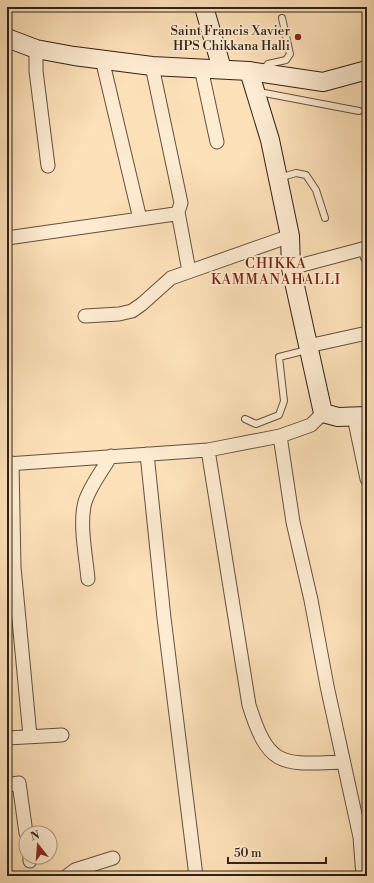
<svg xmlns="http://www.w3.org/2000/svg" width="374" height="883" viewBox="0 0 374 883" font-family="'Libre Bodoni',serif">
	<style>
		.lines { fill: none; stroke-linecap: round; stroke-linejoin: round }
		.lane-casing { stroke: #625142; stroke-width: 8 }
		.street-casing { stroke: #625142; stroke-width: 15 }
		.secondary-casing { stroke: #2f211a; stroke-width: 20 }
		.lane { stroke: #feecd2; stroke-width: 6 }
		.street { stroke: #feecd2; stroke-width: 13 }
		.secondary { stroke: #feecd2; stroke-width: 18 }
		.poi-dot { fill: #8f2418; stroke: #feecd2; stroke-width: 1.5 }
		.labels { text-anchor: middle; stroke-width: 3.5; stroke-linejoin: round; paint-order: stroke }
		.poi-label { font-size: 13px; fill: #2f211a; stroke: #feecd2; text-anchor: end }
		.neighbourhood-label { font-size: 14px; letter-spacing: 1px; fill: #7a1f14; stroke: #feecd2 }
	</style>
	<rect width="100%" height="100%" fill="#fde1b9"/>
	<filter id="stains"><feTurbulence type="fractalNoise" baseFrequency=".005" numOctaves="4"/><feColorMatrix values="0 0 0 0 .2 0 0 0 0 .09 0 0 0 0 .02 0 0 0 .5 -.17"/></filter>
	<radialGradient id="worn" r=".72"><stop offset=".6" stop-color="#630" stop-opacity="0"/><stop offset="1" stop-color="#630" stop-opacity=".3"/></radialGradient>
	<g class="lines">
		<g class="lane-casing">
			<path id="lane" d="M263,70L268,64L286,60L290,54L282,18
				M259,92L359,111
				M279,178L296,173L306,175L316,190L325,218
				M245,419L256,424L279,415L284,401L279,357L307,350"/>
		</g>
		<g class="street-casing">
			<path id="street" d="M36,49V71L48,166
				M102,59L140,219
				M201,68L217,142
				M178,212L189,271
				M7,238L175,214L178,212L181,203L152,66
				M291,268L366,248L367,256
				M85,316L119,314L132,311L142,304L171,278L290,236
				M308,346L367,333
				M354,417L367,479
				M280,436L293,522L311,600L327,686L360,837L363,876
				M208,450L249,705C269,769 282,764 343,762
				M147,454L164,618L196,876
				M12,463L14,567L30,736
				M7,464L208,450L280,436L311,425L323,413
				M88,579C86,557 79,523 85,502C90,486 102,471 111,456
				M7,738L62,735
				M7,785L19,783L26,833
				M30,857V861
				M67,876L75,870L113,858"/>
		</g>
		<g class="secondary-casing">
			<path id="secondary" d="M204,7L222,69
				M7,38L36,49L74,56L152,66L249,71L323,82L367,70
				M249,71L270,140L290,236L291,268L323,413L338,417L367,416"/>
		</g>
		<use href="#lane" class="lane"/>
		<use href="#street" class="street"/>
		<use href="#secondary" class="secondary"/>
	</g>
	<circle class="poi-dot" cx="298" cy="37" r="4"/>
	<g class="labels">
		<g class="poi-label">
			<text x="290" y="35">Saint Francis Xavier<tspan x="290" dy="15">HPS Chikkana Halli</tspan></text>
		</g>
		<g class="neighbourhood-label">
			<text x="276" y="268">CHIKKA<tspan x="276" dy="16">KAMMANAHALLI</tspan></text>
		</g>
	</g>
	<rect width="374" height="883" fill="none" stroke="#fde1b9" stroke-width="24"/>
	<rect x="8" y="8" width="358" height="867" fill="none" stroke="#2f211a" stroke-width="2"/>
	<rect x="12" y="12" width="350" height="859" fill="none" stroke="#2f211a"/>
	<g transform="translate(38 845) rotate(343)"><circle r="19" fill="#feecd2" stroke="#ab9b88"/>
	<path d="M0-3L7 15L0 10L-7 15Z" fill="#8f2418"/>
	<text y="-6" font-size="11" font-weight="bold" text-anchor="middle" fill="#2f211a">N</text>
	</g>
	<path d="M228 857v6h98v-6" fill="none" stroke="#2f211a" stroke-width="2"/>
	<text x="234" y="857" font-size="12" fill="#2f211a" stroke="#feecd2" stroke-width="3" paint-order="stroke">50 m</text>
	<rect width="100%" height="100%" filter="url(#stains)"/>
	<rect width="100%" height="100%" fill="url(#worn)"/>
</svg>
